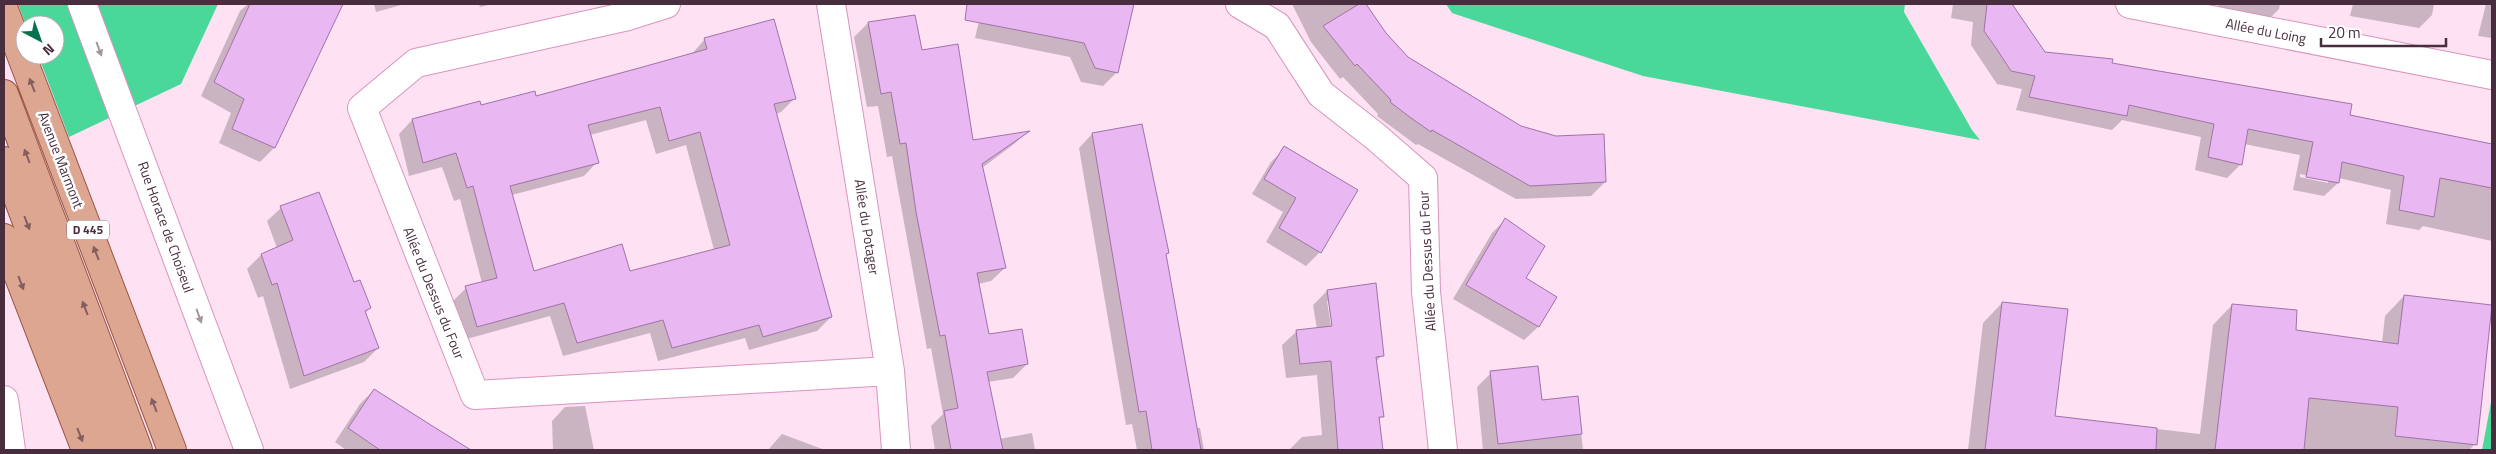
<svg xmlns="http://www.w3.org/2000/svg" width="2496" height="454" viewBox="0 0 2496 454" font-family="'Titillium Web',sans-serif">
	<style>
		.forest { fill: #49d79a }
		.shadow { fill: #0003; fill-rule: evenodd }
		.building { fill: #e9b7f2; stroke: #a172a9; fill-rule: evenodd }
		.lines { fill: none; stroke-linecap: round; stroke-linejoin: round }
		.street-casing { stroke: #d895bf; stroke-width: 30 }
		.primary-casing { stroke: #9a5544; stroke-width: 30 }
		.street { stroke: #fff; stroke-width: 28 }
		.primary { stroke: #dda691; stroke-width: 28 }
		.oneway { fill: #a4969e }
		.oneway2 { fill: #845d5f }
		.labels { text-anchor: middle; stroke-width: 5; stroke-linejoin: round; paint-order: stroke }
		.shield { fill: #fff; stroke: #7f6c78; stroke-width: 1 }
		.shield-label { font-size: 12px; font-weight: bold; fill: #482d3e }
		.street-label { font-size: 14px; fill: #482d3e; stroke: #fff }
	</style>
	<rect width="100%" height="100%" fill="#fee1f2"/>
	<path class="forest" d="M18,4H218L181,84L69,137L38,55H55V25H26Z
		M1446,4H1905L1904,12L1972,130L1980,140L1643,76L1452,13Z
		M2492,397V450H2482Z"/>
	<path class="shadow" d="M248,4H267L280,10L283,4H341L274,148L260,162L219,143L231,113L201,96L240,11Z
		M374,4L390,5L405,4L376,12Z
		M479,4H493L480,7Z
		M983,4L1132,5L1117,72L1103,86L1081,82L1070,57L975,38Z
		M1292,4H1364L1385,34L1407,58L1521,127L1556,137L1605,182L1591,196L1516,199L1418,144L1416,145L1377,116L1378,114L1343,77L1340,79L1311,42Z
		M1953,4H2012L2044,54L2111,64L2492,145V241L2423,226L2419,230L2386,224L2391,190L2339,178L2338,183L2324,196L2293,190L2300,155L2244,144L2241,164L2227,178L2195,170L2201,137L2122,120L2112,130L2016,110L2022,89L1997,84L1971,45L1973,22L1951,18ZM2300,174L2328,180V183L2300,177Z
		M2219,4H2280L2279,9L2265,23L2217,13Z
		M2353,4H2434L2432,15L2419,28L2350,16Z
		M2486,4H2492V38L2478,36Z
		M868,23L921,51L972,141L1026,133L1014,144L982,168L1005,268L991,281L978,284L988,336L1027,364L1013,378L988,382L999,439L1032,433L1035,450H935L931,426L943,414L931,348L927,349L892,156L887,157L878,106L867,107L854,37Z
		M705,39L794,99L781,112L776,114L831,317L817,331L749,350L745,338L658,361L650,333L563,356L550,316L463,340L452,302L466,288L482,283L460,199L454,201L442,167L409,176L399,134L412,120L535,98L691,55ZM646,120L656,154L686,145L714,250L629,273L534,272L512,195L584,176L597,162L590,135Z
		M1141,125L1167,253L1165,256L1196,428H1200L1204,450H1137L1132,424L1126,425L1079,148L1092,134Z
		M1285,148L1320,252L1306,266L1266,242L1283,212L1252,194L1271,162Z
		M281,208L353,283L370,308L365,313L378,348L364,362L290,389L263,296L258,298L247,269L261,255L277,248L267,221Z
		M1506,219L1524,279L1555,297L1538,327L1524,340L1453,299L1492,233Z
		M1327,291L1382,355L1375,363L1382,416L1378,420L1382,450H1289L1302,437L1322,435L1317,375L1286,378L1282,345L1296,332L1317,329L1313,305ZM1327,301H1330L1335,332H1332Z
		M2404,296L2475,444L2469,450H1968L1983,323L2002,303L2054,417L2200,434L2213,325L2232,305L2294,331L2382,343L2385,316Z
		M1491,373L1541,401L1577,397L1583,450H1483L1477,387Z
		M374,390L469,450H346L335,442L360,404Z
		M585,406L594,450H553L552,421L565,407Z
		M782,434L825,450H754H768Z"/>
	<path class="building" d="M250,4H343L275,148L232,129L244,99L214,82Z
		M967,4H1134L1118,73L1095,68L1084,43L965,20Z
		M1359,4H1366L1386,33L1408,57L1521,126L1556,136L1604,134L1606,182L1530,186L1432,130L1431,132L1411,118L1390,102L1391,100L1357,64L1355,66L1323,26Z
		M1987,4H2012L2045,52L2113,59L2112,63L2352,104L2350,115L2492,144V188L2440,178L2434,217L2399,210L2404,176L2342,162L2339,183L2306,177L2313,142L2248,129L2242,165L2208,157L2214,124L2129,105L2127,116L2029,97L2035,76L2011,71L1998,51L1984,31Z
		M915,15L922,50L958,44L973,140L1030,131L982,164L1006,268L977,273L989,334L1022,329L1028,364L987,372L1003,450H951L944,411L958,408L945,335L940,336L916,212L906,143L900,144L891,92L881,94L868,22Z
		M774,19L796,99L774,104L832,317L763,337L759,325L672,348L663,320L577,343L564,303L477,327L465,286L497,278L473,186L467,188L456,153L423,163L412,119L480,101L481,105L535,91L536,96L639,68L707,49L704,38ZM660,107L669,141L700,132L730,245L630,271L622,244L534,271L510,186L599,163L588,125Z
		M1142,124L1169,253L1166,254L1201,450H1152L1146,411L1139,412L1092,133Z
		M1284,146L1358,190L1321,253L1279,228L1296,198L1264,179Z
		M319,192L354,282L360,280L371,308L365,311L379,348L304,376L277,283L272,285L261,254L293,240L280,206Z
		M1505,218L1545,246L1526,278L1557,297L1539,327L1466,285Z
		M1376,283L1384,356L1376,357L1384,417H1379L1383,450H1338L1331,361L1300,364L1296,330L1332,326L1327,290Z
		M2404,295L2492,305L2477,445L2395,436L2398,407L2309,398L2304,450H2215L2232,304L2297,310L2296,330L2398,344Z
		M2002,302L2068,309L2055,416L2157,428L2156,450H1985Z
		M1538,366L1542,400L1578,396L1582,434L1498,444L1490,371Z
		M374,389L434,427L471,450H380L348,428Z"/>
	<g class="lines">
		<g class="street-casing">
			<path id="street" d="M82,4L249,450
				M666,4L628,16L416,63L362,108L475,395L890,371
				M831,4L890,371L896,450
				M1240,4L1277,26L1321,94L1376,137L1423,178L1426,292L1443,450
				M2130,4L2492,75
				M4,400L11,450"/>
		</g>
		<g class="primary-casing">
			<path id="primary" d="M4,10L172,450
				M4,94L138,450
				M4,161L113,450
				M4,238L86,450"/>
		</g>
		<use href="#street" class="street"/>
		<use href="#primary" class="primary"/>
	</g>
	<defs><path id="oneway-solid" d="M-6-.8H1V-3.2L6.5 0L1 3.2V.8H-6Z" transform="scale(1.25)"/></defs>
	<g class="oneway">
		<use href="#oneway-solid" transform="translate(99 49) rotate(70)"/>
		<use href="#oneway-solid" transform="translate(199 316) rotate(70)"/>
	</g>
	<g class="oneway2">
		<use href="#oneway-solid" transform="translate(32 85) rotate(-111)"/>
		<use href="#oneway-solid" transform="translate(27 156) rotate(-111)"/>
		<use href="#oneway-solid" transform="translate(27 223) rotate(69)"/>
		<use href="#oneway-solid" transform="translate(96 253) rotate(-111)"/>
		<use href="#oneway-solid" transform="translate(21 283) rotate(69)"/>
		<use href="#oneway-solid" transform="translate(85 308) rotate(-111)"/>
		<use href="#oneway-solid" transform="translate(154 405) rotate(-111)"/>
		<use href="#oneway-solid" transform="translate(80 435) rotate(69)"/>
	</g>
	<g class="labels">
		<rect class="shield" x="67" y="220.5" width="42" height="19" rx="4"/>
		<g class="shield-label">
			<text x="88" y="234">D 445</text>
		</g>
		<g class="street-label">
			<text transform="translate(2266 31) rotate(11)" y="5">Allée du Loing</text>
			<text transform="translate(61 160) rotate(69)" y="5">Avenue Marmont</text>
			<text transform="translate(166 227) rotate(70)" y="5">Rue Horace de Choiseul</text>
			<text transform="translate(867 227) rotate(81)" y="5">Allée du Potager</text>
			<text transform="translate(1427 261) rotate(-93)" y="5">Allée du Dessus du Four</text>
			<text transform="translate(434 293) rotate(68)" y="5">Allée du Dessus du Four</text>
		</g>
	</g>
	<rect width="2496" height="454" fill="none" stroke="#482d3e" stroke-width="10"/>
	<g transform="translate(40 40) rotate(139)"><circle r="24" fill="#ffffff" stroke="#b6abb2"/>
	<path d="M0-4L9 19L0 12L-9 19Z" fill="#04734c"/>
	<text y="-8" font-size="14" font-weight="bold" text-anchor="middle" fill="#482d3e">N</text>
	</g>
	<path d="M2321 38v8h125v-8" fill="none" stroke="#482d3e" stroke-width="2.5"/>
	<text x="2328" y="38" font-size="15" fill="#482d3e" stroke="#ffffff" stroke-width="4" paint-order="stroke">20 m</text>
</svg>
